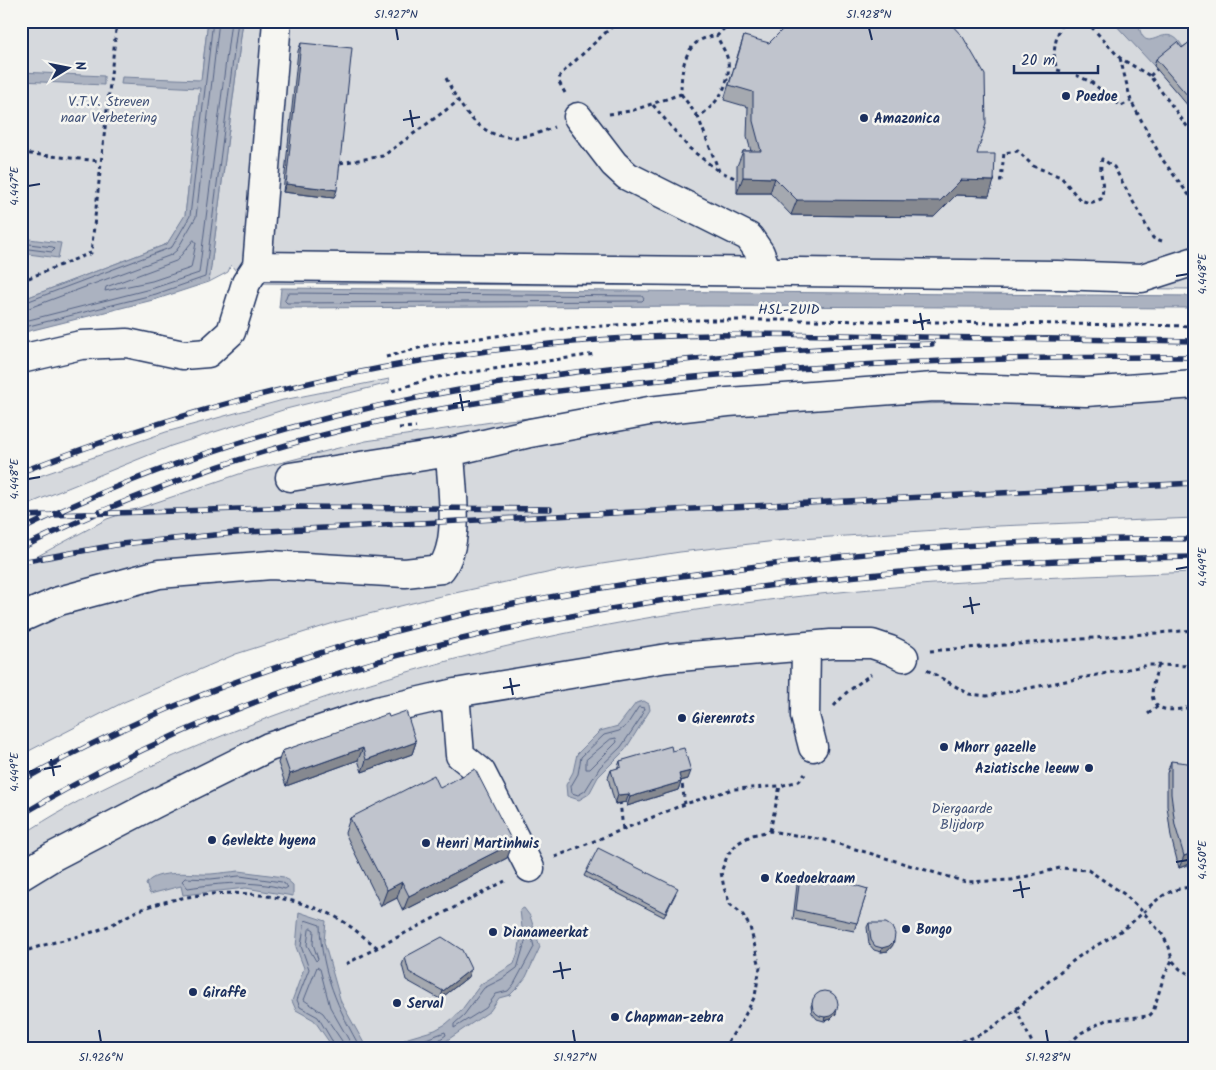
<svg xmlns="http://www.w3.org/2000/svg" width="1216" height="1070" viewBox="0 0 1216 1070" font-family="Kalam,sans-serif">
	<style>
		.green { fill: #d6d9dd; stroke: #78849e }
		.water { fill: #abb2c0; stroke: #717e99 }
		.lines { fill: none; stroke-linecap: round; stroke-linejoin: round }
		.shore { stroke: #556385; stroke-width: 1 }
		.minor-casing { stroke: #1b2f5e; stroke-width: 31 }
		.path { stroke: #1b2f5e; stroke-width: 3; stroke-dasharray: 4 4; stroke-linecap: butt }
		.minor { stroke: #f6f6f2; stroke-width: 28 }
		.rail-casing { stroke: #1b2f5e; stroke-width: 5.5 }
		.rail { stroke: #f6f6f2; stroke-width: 4; stroke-dasharray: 11; stroke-linecap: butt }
		.wall { fill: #a5a9b0; stroke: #1b2f5e }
		.shaded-wall { fill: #868990; stroke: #1b2f5e }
		.building { fill: #c0c4cd; stroke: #1b2f5e }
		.ticks { fill: none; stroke: #1b2f5e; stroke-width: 2 }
		.poi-dot { fill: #1b2f5e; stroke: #f6f6f2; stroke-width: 2 }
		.labels { text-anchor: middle; stroke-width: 5; stroke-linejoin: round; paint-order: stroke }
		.poi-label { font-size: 14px; font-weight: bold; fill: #1b2f5e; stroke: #f6f6f2; text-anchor: start }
		.park-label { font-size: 14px; fill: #405177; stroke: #f6f6f2 }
		.street-label { font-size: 14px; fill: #1b2f5e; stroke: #f6f6f2 }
		.neatline { fill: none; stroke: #1b2f5e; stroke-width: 2 }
		.ticks-label { font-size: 12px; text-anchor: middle; fill: #1b2f5e }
	</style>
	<rect width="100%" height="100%" fill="#f6f6f2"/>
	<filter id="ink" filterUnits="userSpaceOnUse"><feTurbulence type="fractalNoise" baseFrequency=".02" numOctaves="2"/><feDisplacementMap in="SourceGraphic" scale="10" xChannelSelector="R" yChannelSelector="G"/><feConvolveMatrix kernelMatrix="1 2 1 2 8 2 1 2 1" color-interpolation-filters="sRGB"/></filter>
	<g filter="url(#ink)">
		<path class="green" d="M21,21H208L185,216L167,244L21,300Z
			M243,21H1195V289L246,283L231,265L228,272L209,282Z
			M389,379V383L286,409L171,446L21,507V483L28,480L166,432L283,400Z
			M1195,397V518L998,526L785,540L680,552L556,571L432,598L337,622L236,654L124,702L21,755V627L97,599L234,575L453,574L462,563L464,545L462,475L467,465L481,455L681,416L877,405Z
			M661,405L424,465L436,470L443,481L447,544L426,562L286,557L21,610V565L107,519L248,471L366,441L498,421Z
			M1195,572V1049H21V836C80,796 147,767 212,740C418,654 649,609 871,589C979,579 1087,576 1195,572Z"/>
		<path class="water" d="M208,21H243L209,282L157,299L21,333V300L167,244L185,215L200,88L121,84L122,77L201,80Z
			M1112,21H1138C1145,66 1166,11 1185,51L1174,49L1154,66Z
			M21,72L104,76V85L21,81Z
			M21,238L61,243L58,258L21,253Z
			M281,288L1194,296L1195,308L710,306L279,308Z
			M644,701L649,704L650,710L625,750L598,777L589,794L579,800L567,796L566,785L573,772L577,754L600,731L618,726L636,703Z
			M239,871L284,877L293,885V896L246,888L183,895L181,886L150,894L146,884C156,868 195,875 211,874C221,873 230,872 239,871Z
			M524,908L530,916L540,947L526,977L518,987L510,995L499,998L490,1011L443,1043L439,1049H388L408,1038L435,1030L446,1024L460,1012L481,984L514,964L519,949L522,928L520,910Z
			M299,912L326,921L324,942L341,1002L365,1045L369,1049H334L314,1020L296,1010L292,1001L304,968L296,947Z"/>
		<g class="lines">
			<path class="shore" d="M194,240L196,243L191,268L152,281L105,291L106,287L176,261Z
				M21,243L53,247L55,249L52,252L21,248
				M288,293L642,296L644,299L642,301L287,303L285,301Z
				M21,304L172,247L190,216L213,21
				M21,311L171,255L177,250L196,217L219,21
				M21,322L154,288L199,273L231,21
				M21,328L156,294L205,277L238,21
				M639,707L644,708L642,716L621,747L600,767L585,791L578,795L572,793L571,786L578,774L581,757L604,735L619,731L626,726Z
				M611,739L616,738L617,742L590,769H586V760Z
				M240,876L282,882L288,887L285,889C253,880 221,883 188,888L182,881L185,878L210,879Z
				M311,928L314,930L313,944L318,959L316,961L307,945L309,930Z
				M528,933L531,934L534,947L514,984L508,991L496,994L486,1008L454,1028V1024L464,1015L484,988L502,979L517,968Z
				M337,1049L318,1017L300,1007L297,1000L309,969L301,946L305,920L320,925C321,971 338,1009 361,1049
				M344,1049L342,1041L323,1013L304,1000L317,967L320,969L330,1007L354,1049
				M399,1049L445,1032L446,1035L439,1040L436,1049"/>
			<g class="minor-casing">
				<path id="minor" d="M578,117L614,164L627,176L749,237L760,253L767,271
					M257,266L1057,275L1142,278L1195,261
					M21,359L81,345L127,343L183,355L208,353L231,332L246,283L257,266L277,21
					M290,477L450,452
					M21,618L59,601L159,574L271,565L405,573L441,569C462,541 451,486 450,452L530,433L649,411L728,402L934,387L1086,392L1195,384
					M806,646L805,716L813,747
					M455,693L460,755L481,772L530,868
					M21,876L52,857L154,804L269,747L377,711L455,693L667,658L831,644H872L890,650L904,657"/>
			</g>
			<path class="path" d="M1086,21L1120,58L1150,76L1195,137
				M729,22L736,21
				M730,22L717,36C720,44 727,53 728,61C731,85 717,105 698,117L719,171L737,179
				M1120,58L1131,101L1162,159L1195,203
				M1061,71L1057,70C1051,52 1056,37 1063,21
				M1076,75L1091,82L1121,106L1131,101
				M1150,76L1157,69
				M446,78C470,129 497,152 554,127
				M565,93L559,82L560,75L618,21
				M681,94L698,117
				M653,105L689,148L717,170
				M609,114L631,111L681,94C681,69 684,37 717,36
				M21,153L100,161
				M340,163L383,156L457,102
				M991,180H1001L1004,153L1018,151L1033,166L1061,177L1080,200L1090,203L1101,199C1106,185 1098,174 1102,159L1114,167L1153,238L1162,241
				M21,281L91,253L117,21
				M386,357L434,344L535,331L684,320H810L1195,326
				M392,391L432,378L595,354
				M399,428L416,427
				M930,651L1195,630
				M1159,665C1144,704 1153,717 1195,706
				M927,670L969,694L987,696L1149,665L1195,666
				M834,706L846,693L871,674
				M1148,714L1158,706
				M681,777L685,804
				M620,801L623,830
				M770,831L780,786
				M555,857L685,804L733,789L780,786L799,781L805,774
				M1189,864L1195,881
				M21,953C47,942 75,939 101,929C116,924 128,914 142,909C203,887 269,888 328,913C346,921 362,936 378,948
				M346,964L505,881
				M1016,1009L1035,1049
				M723,1049L742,1021L755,996L760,967L750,927L743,915L730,904L724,888L721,872L728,854L738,843L752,835L770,831L825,840L966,882L1012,880L1060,868L1088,870L1124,894L1143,912L1162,934L1169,947L1172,960L1180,969L1195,977
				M939,1049C955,1043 974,1039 988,1030C1020,1009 1047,981 1077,958C1094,945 1115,937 1131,923C1155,904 1161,888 1195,887
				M1063,1049L1081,1033L1106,1020L1149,1016L1153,1012L1163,979L1172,960"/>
			<use href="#minor" class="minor"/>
			<g class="rail-casing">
				<path id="rail" d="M21,472C205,400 400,354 597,340C704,332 812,334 920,337C1011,339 1103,339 1195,341
					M21,516L299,507L550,509
					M21,530C225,428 440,384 665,362C754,353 843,346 932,344
					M21,548C124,498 232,457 343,430C459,401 577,387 695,377C861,362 1028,356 1195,357
					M21,562L121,544L246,532L1195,483
					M21,781C124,724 233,678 346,645C480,605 619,583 758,566C902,548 1049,537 1195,539
					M21,815C263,670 516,615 793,583C926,568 1060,558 1195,557"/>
			</g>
			<use href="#rail" class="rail"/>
		</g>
		<path class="wall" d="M744,36L977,154L989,196L956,195L934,217L791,215L770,193H737V166L743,151H751L747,137L748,107L724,100L739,51Z
			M1195,38V114L1154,66L1156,59L1182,48Z
			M301,43L334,198L283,192L298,51Z
			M389,717L416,742L412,754L362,772L358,760L286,786L278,763L282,751Z
			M672,751L688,779L681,781V782L678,790L627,806L626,802L615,804L608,778L611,770L617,769L620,761Z
			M1171,761L1195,862L1179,868L1171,837L1167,806V773Z
			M440,788L513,843L507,858L403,911L397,898L381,906L345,833L350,818Z
			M586,872L676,893L664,917L584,876Z
			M800,877L868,889L854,931L793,919L797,885Z
			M869,923L893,945L888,951L881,952L874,950L869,944L867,927Z
			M405,957L468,977L440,999L406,980L402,965Z
			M816,995L836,1014L831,1019L824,1021L817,1019L812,1013L811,1006Z"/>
		<path class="shaded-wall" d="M743,177L775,178L770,193H737Z
			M961,180L994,181L989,196L956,195L934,217L791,215L797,200Z
			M286,184L337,190L334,198L283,192Z
			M416,742L412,754L362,772L366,760Z
			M363,748L358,760L286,786L290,774Z
			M691,771L688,779L676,782L679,774Z
			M681,782L678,790L627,806L630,797Z
			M629,794L626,802L615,804L618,795Z
			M513,843L507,858L403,911L409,896Z
			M1195,852V862L1179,868L1184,856Z
			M402,882L397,898L381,906L387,890Z
			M894,941L893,945L888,951L881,952L882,948Z
			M471,969L468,977L440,999L443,991Z
			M837,1009L836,1014L831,1019L824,1021L825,1017Z"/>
		<path class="building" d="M791,21H948L963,37L985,75L986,124L977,154H995L994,181L961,180L940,201L797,200L775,178L743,177V151H761L753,121V92L729,85L744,36L769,43Z
			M1195,38V104L1156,59L1177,42L1182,48Z
			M301,43L352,48L337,190L286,184Z
			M406,711L416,742L366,760L363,748L290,774L282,751L388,714L389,717Z
			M671,746L672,751L684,748L691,771L679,774L681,782L630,797L629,794L618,795L611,770L621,767L620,761Z
			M1171,761L1195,764V852L1184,856L1175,825L1171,794Z
			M475,769L513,843L409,896L402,882L387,890L350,818L434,775L440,788Z
			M598,848L678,888L665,913L586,872Z
			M800,877L844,882L868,889L857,923L796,910Z
			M869,923H886L892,927L895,934L894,941L889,946L882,948L875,946L871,940Z
			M442,937L462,950L471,969L443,991L409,972L405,957Z
			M812 1004a13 13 0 1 1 26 0a13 13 0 1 1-26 0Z"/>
	</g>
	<path class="ticks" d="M396,28L398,40M869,28L872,40M410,110L413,127M403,120L420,117M28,186L40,184M1176,276L1188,274M920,313L923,330M913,323L930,320M460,394L463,411M453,404L470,401M28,479L40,477M1176,569L1188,567M970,597L973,614M963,607L980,604M510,678L513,695M503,688L520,685M51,759L54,776M44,769L61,766M28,772L40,769M1176,862L1188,860M1020,881L1023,898M1013,891L1030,888M560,962L563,979M553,972L571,969M99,1030L101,1042M573,1030L575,1042M1046,1030L1048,1042"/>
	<g class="poi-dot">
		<circle cx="1066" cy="96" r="5"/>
		<circle cx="864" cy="118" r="5"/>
		<circle cx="682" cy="718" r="5"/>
		<circle cx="944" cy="747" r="5"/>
		<circle cx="1089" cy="768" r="5"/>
		<circle cx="212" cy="840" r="5"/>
		<circle cx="426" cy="843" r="5"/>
		<circle cx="765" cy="878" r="5"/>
		<circle cx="906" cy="929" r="5"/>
		<circle cx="493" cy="932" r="5"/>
		<circle cx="193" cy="992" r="5"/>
		<circle cx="397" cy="1003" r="5"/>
		<circle cx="615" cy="1017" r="5"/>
	</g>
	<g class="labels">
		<g class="poi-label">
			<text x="1076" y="101">Poedoe</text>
			<text x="874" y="123">Amazonica</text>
			<text x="692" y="723">Gierenrots</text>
			<text x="954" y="752">Mhorr gazelle</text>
			<text x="1079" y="773" text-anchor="end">Aziatische leeuw</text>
			<text x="222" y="845">Gevlekte hyena</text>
			<text x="436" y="848">Henri Martinhuis</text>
			<text x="775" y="883">Koedoekraam</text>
			<text x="916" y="934">Bongo</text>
			<text x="503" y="937">Dianameerkat</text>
			<text x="203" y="997">Giraffe</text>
			<text x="407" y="1008">Serval</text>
			<text x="625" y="1022">Chapman-zebra</text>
		</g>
		<g class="park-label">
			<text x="109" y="106">V.T.V. Streven<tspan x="109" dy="16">naar Verbetering</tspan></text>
			<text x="962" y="813">Diergaarde<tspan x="962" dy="16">Blijdorp</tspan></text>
		</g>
		<g class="street-label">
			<text x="789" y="314">HSL-ZUID</text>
		</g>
	</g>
	<rect width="1216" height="1070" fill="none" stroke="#f6f6f2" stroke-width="55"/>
	<g transform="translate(68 68) rotate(80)" stroke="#f6f6f2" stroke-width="4" paint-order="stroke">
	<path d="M0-4L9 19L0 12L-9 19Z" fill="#1b2f5e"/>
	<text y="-8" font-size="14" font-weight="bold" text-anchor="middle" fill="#1b2f5e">N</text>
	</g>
	<path d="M1014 65v8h84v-8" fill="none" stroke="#1b2f5e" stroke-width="2.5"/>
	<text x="1021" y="65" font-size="15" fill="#1b2f5e" stroke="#f6f6f2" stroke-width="4" paint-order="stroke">20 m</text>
	<rect x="28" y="28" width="1160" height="1014" class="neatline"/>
	<g class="ticks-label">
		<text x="396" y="18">51.927°N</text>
		<text x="869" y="18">51.928°N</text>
		<text transform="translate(14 186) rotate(-90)" y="4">4.447°E</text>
		<text transform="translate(1202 274) rotate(-90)" y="4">4.448°E</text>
		<text transform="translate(14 479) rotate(-90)" y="4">4.448°E</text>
		<text transform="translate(1202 567) rotate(-90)" y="4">4.449°E</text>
		<text transform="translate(14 772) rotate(-90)" y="4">4.449°E</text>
		<text transform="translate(1202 860) rotate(-90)" y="4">4.450°E</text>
		<text x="101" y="1061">51.926°N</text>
		<text x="575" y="1061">51.927°N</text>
		<text x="1048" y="1061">51.928°N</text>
	</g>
</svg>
